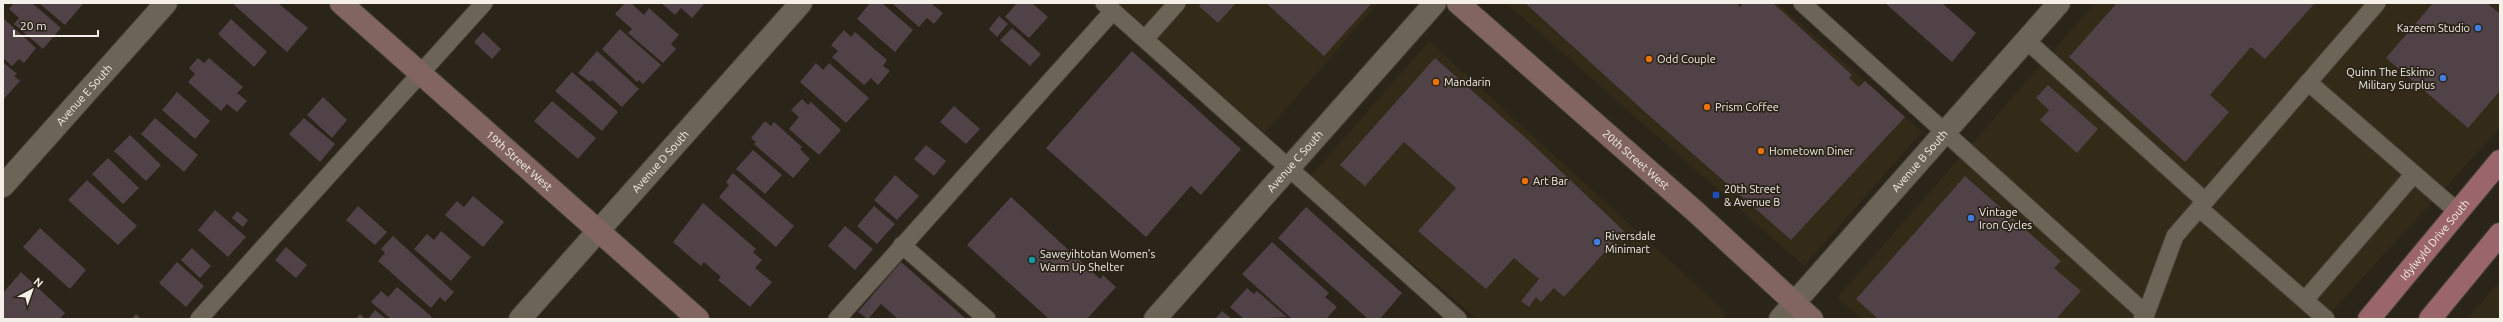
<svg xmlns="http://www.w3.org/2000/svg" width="2503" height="322" viewBox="0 0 2503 322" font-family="Ubuntu,sans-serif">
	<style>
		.built { fill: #332a18 }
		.building { fill: #514247 }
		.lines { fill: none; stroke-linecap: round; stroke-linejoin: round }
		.lane-casing { stroke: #444036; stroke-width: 19 }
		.street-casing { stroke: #444036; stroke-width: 24 }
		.secondary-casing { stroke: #444036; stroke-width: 24 }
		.primary-casing { stroke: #444036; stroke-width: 24 }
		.lane { stroke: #6b6457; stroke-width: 17 }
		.street { stroke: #6b6457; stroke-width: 22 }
		.secondary { stroke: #826561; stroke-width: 22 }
		.primary { stroke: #9a656b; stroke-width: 22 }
		.shop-dot { fill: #3f7fe0; stroke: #2b2419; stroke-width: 1.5 }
		.food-dot { fill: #e8710a; stroke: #2b2419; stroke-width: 1.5 }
		.transit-dot { fill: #1a4fb4; stroke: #2b2419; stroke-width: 1.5 }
		.culture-dot { fill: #0f9aa8; stroke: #2b2419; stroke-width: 1.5 }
		.labels { text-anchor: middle; stroke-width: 3.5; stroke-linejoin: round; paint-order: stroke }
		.poi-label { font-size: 11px; fill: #f4f0e9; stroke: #2b2419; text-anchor: start }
		.street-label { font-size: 11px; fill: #f4f0e9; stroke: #2b2419 }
	</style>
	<rect width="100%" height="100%" fill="#2b2419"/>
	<path class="built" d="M1119,3H1378L1265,133Z
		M1506,3H1778L1922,132L1804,266Z
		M2095,3H2500V128L2325,319H1862L1837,298Z
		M1429,41L1727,313L1722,319H1477L1311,176Z
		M2500,281V319H2467Z"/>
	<path class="building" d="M14,3H32L61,28L43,49L14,24L19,18L9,9Z
		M39,3H82L83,4L65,25Z
		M236,3H278L308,28L287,52L234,5Z
		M625,3H631L644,15L649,8L679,35L671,44L676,49L663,63L628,33L632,29L615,14Z
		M661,3H705L692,18L681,8L675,15Z
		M870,3H882L913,30L895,52L857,19Z
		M892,3H931L943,13L934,24L927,18L919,27Z
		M1017,3H1032L1048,17L1029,38L1005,17Z
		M1201,3H1236L1218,23L1199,6Z
		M1266,3H1369L1371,4L1324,56Z
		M1525,3H1736L1740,7L1743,3H1773L1852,75L1849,78L1859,87L1865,81L1905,117L1791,240L1645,112Z
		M1885,3H1942L1976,33L1952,62Z
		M2117,3H2315L2265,59L2251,47L2210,95L2229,112L2185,162L2069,57Z
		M2433,3H2487L2500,14V91L2468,128L2386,58Z
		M999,16L1008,24L997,37L989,29Z
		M3,18L36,48L24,63L19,59L12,66L3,58Z
		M231,19L267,52L254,67L218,34Z
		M1012,28L1041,54L1030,66L1000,40Z
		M620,29L661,65L643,84L639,80L637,82L602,49Z
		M844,30L851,37L855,32L887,60L883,66L890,71L878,85L871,78L864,85L832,57L838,51L831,45Z
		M483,32L501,49L492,59L474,42Z
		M597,51L639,89L622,107L592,80L590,82L578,73Z
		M1132,51L1241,149L1201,195L1191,186L1146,237L1046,148Z
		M198,58L204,63L209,58L243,87L237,93L247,101L237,112L227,104L221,111L188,82L195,74L189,68Z
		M1435,58L1529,141L1624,231L1564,297L1554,288L1541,302L1536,297L1529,307L1521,301L1539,279L1514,258L1486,289L1418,231L1456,188L1404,142L1365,186L1340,165Z
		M3,62L17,74L14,76L20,81L3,100Z
		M816,63L823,70L829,63L869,98L846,123L800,82Z
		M572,72L618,112L602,131L555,91Z
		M2048,85L2098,129L2077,153L2040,120L2049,110L2036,98Z
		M177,92L210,121L195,139L162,110Z
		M323,97L347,120L332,138L307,115Z
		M802,99L808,105L811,102L841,130L819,155L789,129L799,117L791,110Z
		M552,101L596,138L578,159L534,121Z
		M954,106L980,129L966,144L940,122Z
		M155,118L198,155L184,172L141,134Z
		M304,118L335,144L320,162L289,134Z
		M765,121L771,126L774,122L802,147L800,149L810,159L793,178L754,144L756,142L751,138Z
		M130,135L161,165L146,181L114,151Z
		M926,145L946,161L934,176L914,159Z
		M753,150L782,175L765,194L736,169Z
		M108,158L139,188L123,204L92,174Z
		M733,173L794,226L776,247L719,197L729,185L726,182Z
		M895,175L919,196L897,220L874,200Z
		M1965,176L2061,261L2054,268L2081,291L2056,319H1878L1856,299Z
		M87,180L137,226L118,245L68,200Z
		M473,196L504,222L483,247L445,215L457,201L464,207Z
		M1011,197L1100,279L1103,275L1116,287L1087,319H1049L967,245Z
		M703,203L756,249L753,252L762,260L755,268L772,282L750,307L718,280L721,277L704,262L701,266L673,242Z
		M358,206L387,232L375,245L346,220Z
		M874,206L895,224L877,244L857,226Z
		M1306,207L1402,293L1380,319H1368L1278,238Z
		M215,210L246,237L228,257L198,230Z
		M237,211L248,220L243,227L232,218Z
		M845,226L873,249L855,270L828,246Z
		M40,228L86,270L70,289L23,247Z
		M441,231L471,257L451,281L414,249L427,234L434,240Z
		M393,236L454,292L445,302L440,297L431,308L378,261L385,253L381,249Z
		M1272,242L1329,293L1325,297L1337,307L1326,319H1292L1242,274Z
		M286,247L307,265L296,278L275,260Z
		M192,248L211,266L200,278L181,260Z
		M177,262L204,286L186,307L159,283Z
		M901,262L966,319H898L881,304L868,319L858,312Z
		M21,272L65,313L60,319H6L3,317V293Z
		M397,287L432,317L430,319H391L371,302L381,291L388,297Z
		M1247,288L1254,294L1257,291L1287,317L1244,319L1230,307Z
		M375,310L386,319H368Z
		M1222,311L1232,319H1215Z
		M136,314L141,319H132Z
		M360,314L365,319H356Z"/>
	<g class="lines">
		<g class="lane-casing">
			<path id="lane" d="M1104,3L1458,319
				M1802,3L2146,314
				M1145,39L1177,3
				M2026,40L2205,201
				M2308,82L2458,212
				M2199,208L2326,319
				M902,245L987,319
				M2305,300L2414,174
				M199,319L484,3
				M837,319L1113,11
				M2142,319L2146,314L2175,236L2377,3"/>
		</g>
		<g class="street-casing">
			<g id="street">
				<path id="s1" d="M3,186L166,3"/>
				<path id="s2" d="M520,319L801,3"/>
				<path id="s3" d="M1155,319L1435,3"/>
				<path id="s4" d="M1780,319L2059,3"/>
			</g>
		</g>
		<g class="secondary-casing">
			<g id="secondary">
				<path id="s5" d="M341,3L698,319"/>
				<path id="s6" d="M1458,3L1697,213L1812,319"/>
			</g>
		</g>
		<g class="primary-casing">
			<g id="primary">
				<path id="s7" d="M2369,319L2500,161"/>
				<path d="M2430,319L2500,234"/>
			</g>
		</g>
		<use href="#lane" class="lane"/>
		<use href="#street" class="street"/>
		<use href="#secondary" class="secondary"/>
		<use href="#primary" class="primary"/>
	</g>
	<g class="shop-dot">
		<circle cx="2478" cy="28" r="4"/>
		<circle cx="2443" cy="78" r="4"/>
		<circle cx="1971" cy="218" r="4"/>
		<circle cx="1597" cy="242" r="4"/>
	</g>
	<g class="food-dot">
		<circle cx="1649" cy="59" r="4"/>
		<circle cx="1436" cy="82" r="4"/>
		<circle cx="1707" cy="107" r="4"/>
		<circle cx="1761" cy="151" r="4"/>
		<circle cx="1525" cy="181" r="4"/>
	</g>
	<rect class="transit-dot" x="1712" y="191" width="8" height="8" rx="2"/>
	<circle class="culture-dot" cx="1032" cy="260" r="4"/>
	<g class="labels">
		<g class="poi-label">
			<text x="2470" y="32" text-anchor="end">Kazeem Studio</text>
			<text x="1657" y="63">Odd Couple</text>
			<text x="2435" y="76" text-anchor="end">Quinn The Eskimo<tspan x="2435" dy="13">Military Surplus</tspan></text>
			<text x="1444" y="86">Mandarin</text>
			<text x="1715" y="111">Prism Coffee</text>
			<text x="1769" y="155">Hometown Diner</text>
			<text x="1533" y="185">Art Bar</text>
			<text x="1724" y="193">20th Street<tspan x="1724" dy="13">&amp; Avenue B</tspan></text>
			<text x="1979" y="216">Vintage<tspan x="1979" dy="13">Iron Cycles</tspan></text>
			<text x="1605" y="240">Riversdale<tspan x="1605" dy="13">Minimart</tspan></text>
			<text x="1040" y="258">Saweyihtotan Women's<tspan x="1040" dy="13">Warm Up Shelter</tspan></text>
		</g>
		<g class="street-label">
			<text dy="4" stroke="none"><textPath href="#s1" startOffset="122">Avenue E South</textPath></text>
			<text dy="4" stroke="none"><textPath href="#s6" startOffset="237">20th Street West</textPath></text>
			<text dy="4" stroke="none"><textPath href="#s5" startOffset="238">19th Street West</textPath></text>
			<text dy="4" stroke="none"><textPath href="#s2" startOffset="211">Avenue D South</textPath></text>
			<text dy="4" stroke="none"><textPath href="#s3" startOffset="211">Avenue C South</textPath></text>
			<text dy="4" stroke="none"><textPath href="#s4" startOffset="211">Avenue B South</textPath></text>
			<text dy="4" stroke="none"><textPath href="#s7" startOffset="103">Idylwyld Drive South</textPath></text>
		</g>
	</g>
	<rect width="2503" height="322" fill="none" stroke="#f4f0e9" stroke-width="8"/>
	<g transform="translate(32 290) rotate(41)" stroke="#2b2419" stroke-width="3" paint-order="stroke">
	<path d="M0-3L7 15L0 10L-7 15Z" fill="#f4f0e9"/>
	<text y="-6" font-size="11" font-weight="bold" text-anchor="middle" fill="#f4f0e9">N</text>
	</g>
	<path d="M14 30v6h84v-6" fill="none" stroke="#f4f0e9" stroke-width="2"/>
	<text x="20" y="30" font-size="12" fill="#f4f0e9" stroke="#2b2419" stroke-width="3" paint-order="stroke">20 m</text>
</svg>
